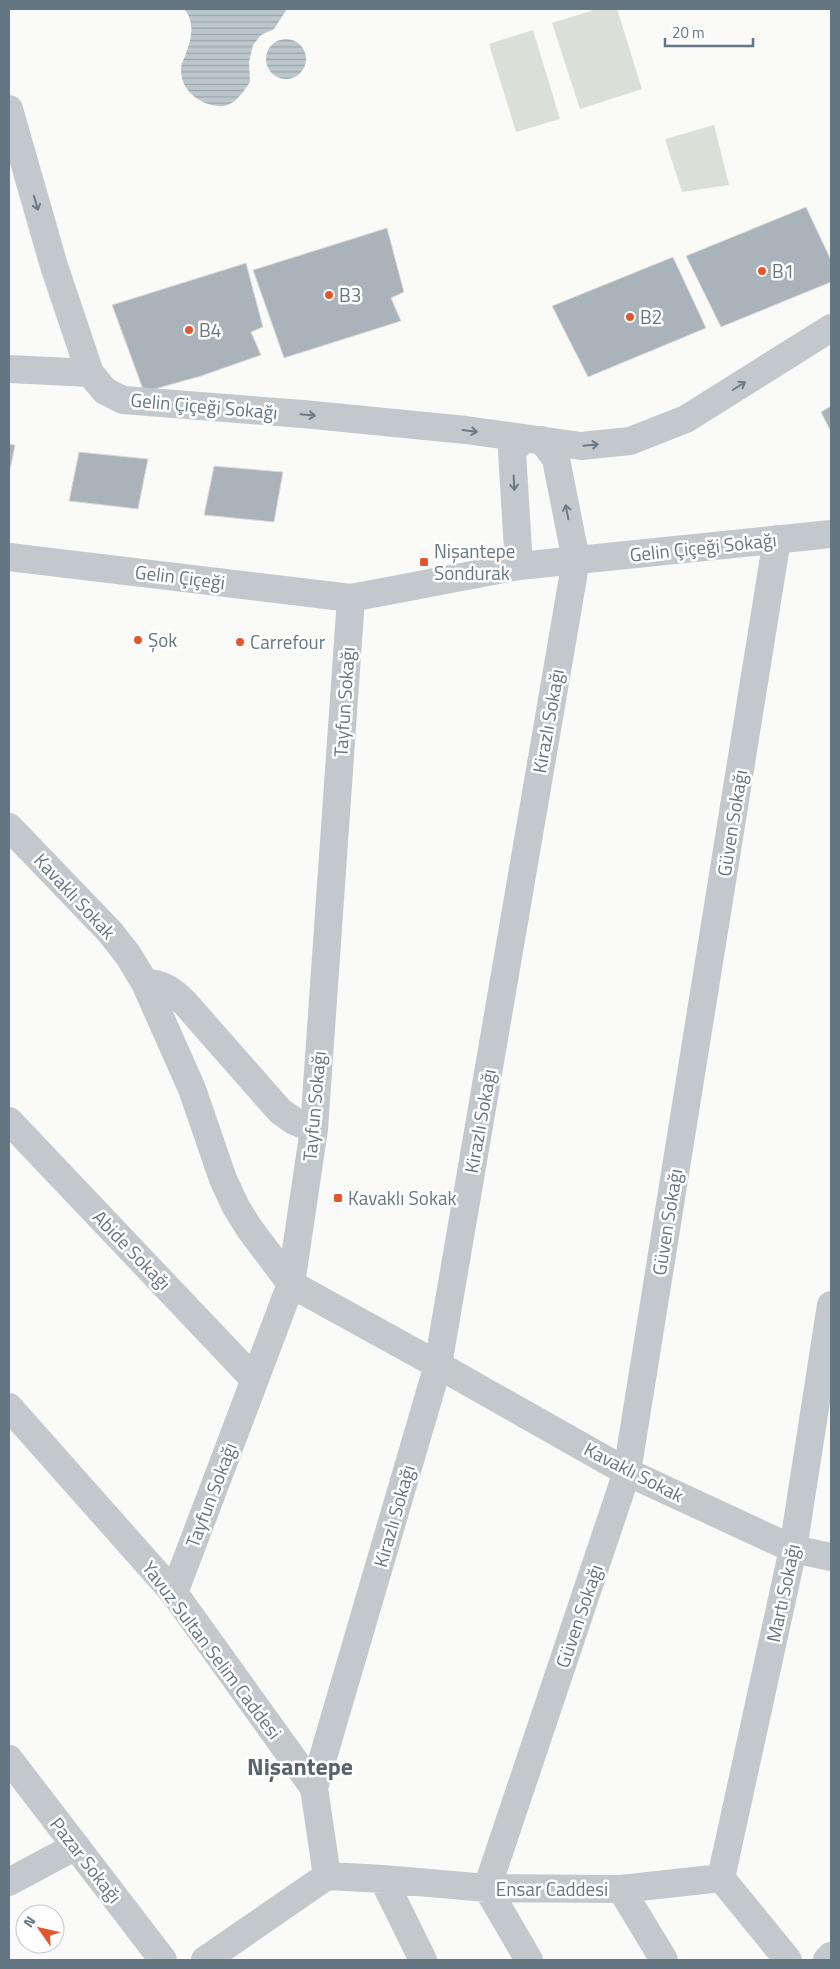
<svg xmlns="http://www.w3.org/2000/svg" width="840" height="1969" viewBox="0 0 840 1969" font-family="'Titillium Web',sans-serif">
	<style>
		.park { fill: #dadfd7 }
		.water { fill: url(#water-rules) }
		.building { fill: #aab3b9; stroke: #dcdcda }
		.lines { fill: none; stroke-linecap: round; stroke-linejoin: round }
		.minor { stroke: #c3c8cc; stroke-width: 28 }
		.oneway { stroke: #6a7a87 }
		.poi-dot { fill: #e4572e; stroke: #fff; stroke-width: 2 }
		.labels { text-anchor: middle; stroke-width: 5; stroke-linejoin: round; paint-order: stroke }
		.poi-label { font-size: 19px; fill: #657683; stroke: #fff; text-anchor: start }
		.street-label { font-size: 19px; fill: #657683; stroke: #fff }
		.district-label { font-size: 24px; font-weight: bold; fill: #57646e; stroke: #fff }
	</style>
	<defs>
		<pattern id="water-rules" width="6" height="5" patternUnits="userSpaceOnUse" patternTransform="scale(1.25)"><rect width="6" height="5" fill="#bbc7cb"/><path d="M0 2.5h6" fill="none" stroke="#9ca6aa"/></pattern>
	</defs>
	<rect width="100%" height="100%" fill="#fafaf8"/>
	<path class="park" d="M597,9H617L642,89L580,109L552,23Z
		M533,30L560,119L516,132L489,44Z
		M714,125L729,185L682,192L665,139Z"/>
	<path class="water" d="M184,9H287L274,29L261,35L253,45L249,62L250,82C242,93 234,108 218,106C198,104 180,89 181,68C181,63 185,58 186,53C192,39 195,21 184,9Z
		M266 59a20 20 0 1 1 40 0a20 20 0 1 1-40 0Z"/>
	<path class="building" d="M806,207L831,260V282L721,327L686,256Z
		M387,228L404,292L391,298L401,321L284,358L253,270Z
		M673,257L706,328L588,377L552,306Z
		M246,263L263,327L251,332L261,355L201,376L144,392L112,305Z
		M831,406V432L821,412Z
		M9,444L15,445L9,475Z
		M79,452L148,459L138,509L69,501Z
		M214,466L283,472L274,522L204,515Z"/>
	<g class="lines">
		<path class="minor" d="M9,109L54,266L90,373L105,391L123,400L303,414L466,430L581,446L630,441L686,419L831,328
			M9,369L90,373
			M9,557L351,598L519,566L831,534
			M519,566L512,452L524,438
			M9,827L110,932L128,955L145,983L192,1089L223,1179L236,1207L249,1228L291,1284L438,1365L627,1472L793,1549L831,1557
			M145,983C163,983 173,991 185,1003L280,1111L294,1121L314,1129
			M9,1121L254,1379
			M9,1407L174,1593L314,1788L327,1876
			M174,1593L291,1284L314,1129L351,598
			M9,1759L163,1960
			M314,1788L438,1365L576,560L556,459L542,440
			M327,1876L383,1879L423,1960
			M721,1878L793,1549L831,1305
			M721,1878L788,1960
			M383,1879L487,1888L621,1889L721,1878
			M9,1882L76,1846
			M621,1889L664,1960
			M205,1960L327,1876
			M529,1960L487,1888L627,1472L777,539
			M827,1960L831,1956"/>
	</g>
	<defs><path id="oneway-shaft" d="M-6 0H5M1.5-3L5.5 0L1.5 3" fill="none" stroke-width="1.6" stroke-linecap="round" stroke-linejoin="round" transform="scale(1.25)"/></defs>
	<g class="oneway">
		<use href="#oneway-shaft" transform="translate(36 203) rotate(74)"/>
		<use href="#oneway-shaft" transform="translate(739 386) rotate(-32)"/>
		<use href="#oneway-shaft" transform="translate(308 415) rotate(5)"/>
		<use href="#oneway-shaft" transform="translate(470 431) rotate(7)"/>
		<use href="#oneway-shaft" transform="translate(591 445) rotate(-6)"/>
		<use href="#oneway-shaft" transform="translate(514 483) rotate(87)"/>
		<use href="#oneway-shaft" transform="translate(567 512) rotate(-101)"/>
	</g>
	<g class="poi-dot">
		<circle cx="762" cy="271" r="5"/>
		<circle cx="329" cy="295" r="5"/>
		<circle cx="630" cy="317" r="5"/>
		<circle cx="189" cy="330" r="5"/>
		<rect x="419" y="557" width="10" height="10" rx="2.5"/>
		<circle cx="138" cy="640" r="5"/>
		<circle cx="240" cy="642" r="5"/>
		<rect x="333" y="1193" width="10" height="10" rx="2.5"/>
	</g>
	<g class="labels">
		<g class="poi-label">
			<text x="772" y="278">B1</text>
			<text x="339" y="302">B3</text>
			<text x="640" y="324">B2</text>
			<text x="199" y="337">B4</text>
			<text x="434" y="558">Nişantepe<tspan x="434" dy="22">Sondurak</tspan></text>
			<text x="148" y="647">Şok</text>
			<text x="250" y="649">Carrefour</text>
			<text x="348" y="1205">Kavaklı Sokak</text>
		</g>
		<g class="street-label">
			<text transform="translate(204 406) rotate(5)" y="7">Gelin Çiçeği Sokağı</text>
			<text transform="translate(703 547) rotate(-6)" y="7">Gelin Çiçeği Sokağı</text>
			<text transform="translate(180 577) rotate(7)" y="7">Gelin Çiçeği</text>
			<text transform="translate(344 702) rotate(-86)" y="7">Tayfun Sokağı</text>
			<text transform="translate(548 721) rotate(-80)" y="7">Kirazlı Sokağı</text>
			<text transform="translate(732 823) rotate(-81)" y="7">Güven Sokağı</text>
			<text transform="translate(75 896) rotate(47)" y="7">Kavaklı Sokak</text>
			<text transform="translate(314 1106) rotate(-85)" y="7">Tayfun Sokağı</text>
			<text transform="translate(480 1121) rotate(-80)" y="7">Kirazlı Sokağı</text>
			<text transform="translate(667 1222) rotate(-81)" y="7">Güven Sokağı</text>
			<text transform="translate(132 1250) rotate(46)" y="7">Abide Sokağı</text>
			<text transform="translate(634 1472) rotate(27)" y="7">Kavaklı Sokak</text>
			<text transform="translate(211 1495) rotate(-69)" y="7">Tayfun Sokağı</text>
			<text transform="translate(394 1516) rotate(-74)" y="7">Kirazlı Sokağı</text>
			<text transform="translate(783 1593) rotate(-78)" y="7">Martı Sokağı</text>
			<text transform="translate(579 1616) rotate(-71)" y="7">Güven Sokağı</text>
			<text transform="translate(212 1650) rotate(53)" y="7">Yavuz Sultan Selim Caddesi</text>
			<text transform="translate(86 1860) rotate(52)" y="7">Pazar Sokağı</text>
			<text x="552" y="1896">Ensar Caddesi</text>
		</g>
		<g class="district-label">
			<text x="300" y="1775">Nişantepe</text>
		</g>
	</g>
	<rect width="840" height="1969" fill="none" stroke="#657683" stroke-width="20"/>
	<g transform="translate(40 1929) rotate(304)"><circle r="24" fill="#ffffff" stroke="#c1c8cd"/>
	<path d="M0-4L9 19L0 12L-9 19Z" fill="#e4572e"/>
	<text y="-8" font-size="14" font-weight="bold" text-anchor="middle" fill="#657683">N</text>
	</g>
	<path d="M665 38v8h88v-8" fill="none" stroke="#657683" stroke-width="2.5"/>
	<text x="672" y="38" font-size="15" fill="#657683" stroke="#ffffff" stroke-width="4" paint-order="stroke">20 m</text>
</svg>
